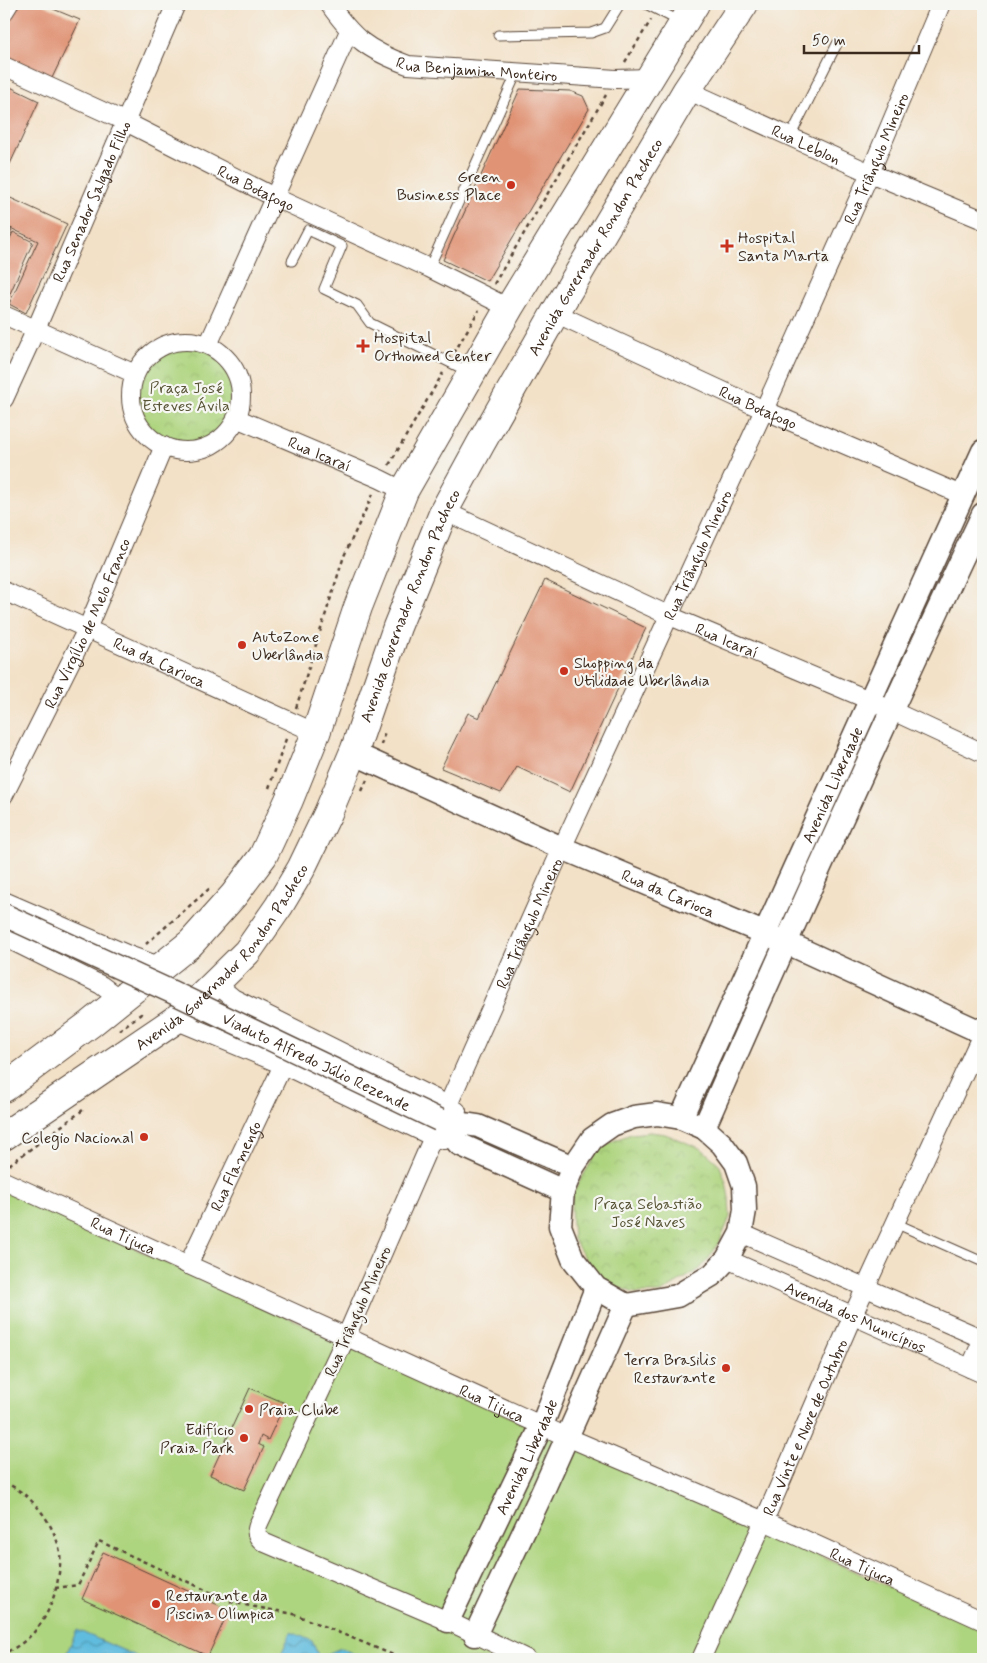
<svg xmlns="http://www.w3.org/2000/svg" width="987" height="1663" viewBox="0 0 987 1663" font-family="Mynerve,sans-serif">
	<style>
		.park { fill: url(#park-crowns); stroke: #747f4e }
		.garden { fill: #add47e; stroke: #747f4e }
		.water { fill: url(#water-waves); stroke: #4e737e }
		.building { fill: #e09374 }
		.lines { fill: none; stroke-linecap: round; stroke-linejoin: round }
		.service-casing { stroke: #574537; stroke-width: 11 }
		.minor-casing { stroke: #574537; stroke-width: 20 }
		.tertiary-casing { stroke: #574537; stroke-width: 25 }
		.primary-casing { stroke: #574537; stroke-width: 30 }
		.path { stroke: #574537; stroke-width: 2.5; stroke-dasharray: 4 4; stroke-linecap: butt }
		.service { stroke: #fff; stroke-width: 9 }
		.minor { stroke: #fff; stroke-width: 18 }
		.tertiary { stroke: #fff; stroke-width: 22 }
		.primary { stroke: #fff; stroke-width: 28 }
		.tertiary-bridge-casing { stroke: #574537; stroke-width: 25; stroke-linecap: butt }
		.tertiary-bridge { stroke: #fff; stroke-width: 22 }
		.poi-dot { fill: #c8321e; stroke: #f6f6f2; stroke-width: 2 }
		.labels { text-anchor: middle; stroke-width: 4.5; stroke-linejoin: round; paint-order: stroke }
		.street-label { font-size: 16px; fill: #3b2a1e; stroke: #f6f6f2 }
		.poi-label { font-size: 16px; fill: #3b2a1e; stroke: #f6f6f2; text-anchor: start }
		.park-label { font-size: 16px; fill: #585436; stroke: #f6f6f2 }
	</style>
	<defs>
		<pattern id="park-crowns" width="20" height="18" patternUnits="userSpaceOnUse" patternTransform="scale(1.25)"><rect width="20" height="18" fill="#add47e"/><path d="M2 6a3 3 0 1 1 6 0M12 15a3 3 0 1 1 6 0" fill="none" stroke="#96b66c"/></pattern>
		<pattern id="water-waves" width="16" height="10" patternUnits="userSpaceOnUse" patternTransform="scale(1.25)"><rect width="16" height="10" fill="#60bcde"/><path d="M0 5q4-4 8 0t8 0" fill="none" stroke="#5099b3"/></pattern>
	</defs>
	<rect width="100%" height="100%" fill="#f6f6f2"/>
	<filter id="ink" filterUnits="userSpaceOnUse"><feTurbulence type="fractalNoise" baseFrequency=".02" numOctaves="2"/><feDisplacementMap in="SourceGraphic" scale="10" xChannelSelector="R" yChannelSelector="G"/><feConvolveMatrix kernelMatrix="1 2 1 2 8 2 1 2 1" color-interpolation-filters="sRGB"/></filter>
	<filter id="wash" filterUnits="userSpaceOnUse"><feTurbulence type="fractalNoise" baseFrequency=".0096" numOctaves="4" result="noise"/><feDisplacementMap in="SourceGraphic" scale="20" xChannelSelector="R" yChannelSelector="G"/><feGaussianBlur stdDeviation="1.12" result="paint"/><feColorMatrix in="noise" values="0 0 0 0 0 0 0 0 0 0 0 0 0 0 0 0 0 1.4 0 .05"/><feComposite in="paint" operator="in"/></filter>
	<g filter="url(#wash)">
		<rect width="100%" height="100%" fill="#f3e1c7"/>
		<path class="park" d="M131 396a55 55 0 1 1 110 0a55 55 0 1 1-110 0Z
			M650,1132L665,1134L702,1149L719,1164L726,1182L729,1198L730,1217L720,1241L709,1258L700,1269L661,1293H635L608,1284L590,1266L573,1239L571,1208L573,1193L597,1152L613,1141L631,1134Z"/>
		<path class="garden" d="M4,1190L983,1629V1659H4Z"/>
		<path class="water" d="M77,1630L143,1659H64Z
			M291,1632L312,1641L319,1657L341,1648L365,1659H279Z"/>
		<g id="blocks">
			<path class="building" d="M16,4H41L80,20L52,78L4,57V26Z
				M4,84L39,101L10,164L4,161Z
				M520,89L570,91L583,96L589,109L487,281L443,260Z
				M4,195L67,224L26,313L9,304L38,241L4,225Z
				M4,226L12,230L4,248Z
				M13,232L33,242L4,307V252Z
				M545,580L646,628L570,792L517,767L501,793L441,768L468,713L479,718Z
				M250,1388L285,1403L268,1440L261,1436L258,1444L264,1447L244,1490L210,1475Z
				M103,1552L229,1610L208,1656L82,1599Z"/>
		</g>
	</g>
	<g filter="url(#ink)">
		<use href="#blocks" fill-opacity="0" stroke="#574537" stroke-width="1"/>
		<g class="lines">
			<g class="service-casing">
				<path id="service" d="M646,4L681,22
					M498,35L591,33L605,28L620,4
					M790,137L837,44
					M292,261L308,230L342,246L324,289L357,305L370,323L469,372
					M429,268L517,72
					M895,1223L983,1262"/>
			</g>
			<g class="minor-casing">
				<g id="minor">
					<path id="s1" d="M329,4C354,39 367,50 408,65L616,79L649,78"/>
					<path d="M4,12L9,4"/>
					<path id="s2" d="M4,66L124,121L274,197L429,268L509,308"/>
					<path id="s3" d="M687,90L870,173L983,220"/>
					<path id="s4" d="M555,313L764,410L962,495"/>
					<path d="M4,315L135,374"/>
					<circle cx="186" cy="396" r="55"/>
					<path d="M208,345L349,31"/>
					<path id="s5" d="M4,399L36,329L176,4"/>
					<path id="s6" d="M236,418L380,479L404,491"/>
					<path id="s7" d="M444,511L670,616L869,700L983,753"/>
					<path id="s8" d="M4,591L316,733"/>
					<path id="s9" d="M4,795L87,629L164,446"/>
					<path d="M4,901L131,956L162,967"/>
					<path d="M4,937L101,985L121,1000"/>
					<path d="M215,983L233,998L448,1105L457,1111"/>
					<path d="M175,1020L283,1065L433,1137L444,1140"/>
					<path id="s10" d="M448,1105L562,848L764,410L870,173L941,4"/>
					<path d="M433,1137L346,1337L259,1523C255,1532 256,1536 263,1542L448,1621L527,1659"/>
					<path id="s11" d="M4,1181L567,1437L764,1521L983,1621"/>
					<path d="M741,1233L983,1339"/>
					<path id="s12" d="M727,1259L983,1374"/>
					<path id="s13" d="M188,1265L283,1065"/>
					<path d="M970,1368L983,1339"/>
					<path id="s14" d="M701,1659L764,1521L853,1315L983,1032"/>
				</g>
			</g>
			<g class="tertiary-casing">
				<g id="tertiary">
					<path id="s15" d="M353,753L562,848L785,942L983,1033"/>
					<path d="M657,1114L681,1118L704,1128L722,1144L736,1163L744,1186L745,1210L741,1233L727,1259L712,1275L677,1296L626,1305L596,1288L573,1259L560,1226L563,1191L573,1167L592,1139L612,1125L634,1117Z"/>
					<path id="s16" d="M681,1118L983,451"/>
					<path d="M439,1120L459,1144L563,1191"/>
					<path d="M439,1120L478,1126L573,1167"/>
					<path d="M704,1128C794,922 887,718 983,514"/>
					<path id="s17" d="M448,1621L542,1425L596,1288"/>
					<path d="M475,1635L542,1493L626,1305"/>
				</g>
			</g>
			<g class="primary-casing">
				<g id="primary">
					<path d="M4,1088L90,1024L191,943L234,895L263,856L289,800L316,733L358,607L404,491L509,308L695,4"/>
					<path id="s18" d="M4,1136L175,1020L192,1006L247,952L279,906L301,869L328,813L355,749L397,627L444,511L480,445L555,313L687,90L744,4"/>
				</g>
			</g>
			<path class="path" d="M625,62L651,20
				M494,284L606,95
				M454,353L479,310
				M389,465L443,373
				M296,708L344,556L373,494
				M381,745L385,731
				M269,788L287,736
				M362,791L367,780
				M146,944L210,888
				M119,1030L141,1014L143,1016
				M9,1165L83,1110
				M4,1482C30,1494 49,1516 58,1544C62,1556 60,1567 58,1579C52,1612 36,1640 4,1653
				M55,1588L78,1585L99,1541L234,1603L294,1614L403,1659"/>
			<use href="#service" class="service"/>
			<use href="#minor" class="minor"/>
			<use href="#tertiary" class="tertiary"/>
			<use href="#primary" class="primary"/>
			<g class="tertiary-bridge-casing">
				<g id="tertiary-bridge">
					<path id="s19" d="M4,915L172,992L439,1120"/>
				</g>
			</g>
			<use href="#tertiary-bridge" class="tertiary-bridge"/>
		</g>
	</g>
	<g class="poi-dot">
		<circle cx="511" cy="185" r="5"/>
		<path d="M724.5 238.5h5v5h5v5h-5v5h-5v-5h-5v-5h5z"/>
		<path d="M360.5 338.5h5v5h5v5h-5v5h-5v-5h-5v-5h5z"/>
		<circle cx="242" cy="645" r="5"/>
		<circle cx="564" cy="671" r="5"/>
		<circle cx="144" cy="1137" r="5"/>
		<circle cx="726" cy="1368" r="5"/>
		<circle cx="249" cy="1409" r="5"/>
		<circle cx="244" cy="1438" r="5"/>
		<circle cx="156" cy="1604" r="5"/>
	</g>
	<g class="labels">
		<g class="street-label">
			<text dy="6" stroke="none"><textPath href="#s1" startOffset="171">Rua Benjamim Monteiro</textPath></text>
			<text dy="6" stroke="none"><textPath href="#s3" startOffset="131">Rua Leblon</textPath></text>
			<text dy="6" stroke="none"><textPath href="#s10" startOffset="1039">Rua Triângulo Mineiro</textPath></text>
			<text dy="6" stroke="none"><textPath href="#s2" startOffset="280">Rua Botafogo</textPath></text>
			<text dy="6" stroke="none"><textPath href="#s5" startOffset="216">Rua Senador Salgado Filho</textPath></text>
			<text dy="6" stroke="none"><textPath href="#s18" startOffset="1095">Avenida Governador Rondon Pacheco</textPath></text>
			<text dy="6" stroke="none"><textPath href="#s4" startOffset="224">Rua Botafogo</textPath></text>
			<text dy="6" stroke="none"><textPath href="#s6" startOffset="91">Rua Icaraí</textPath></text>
			<text dy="6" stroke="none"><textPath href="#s10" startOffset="604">Rua Triângulo Mineiro</textPath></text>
			<text dy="6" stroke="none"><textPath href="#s18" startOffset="690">Avenida Governador Rondon Pacheco</textPath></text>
			<text dy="6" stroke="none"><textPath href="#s9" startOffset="191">Rua Virgílio de Melo Franco</textPath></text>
			<text dy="6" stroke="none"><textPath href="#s7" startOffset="311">Rua Icaraí</textPath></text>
			<text dy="6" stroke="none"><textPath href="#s8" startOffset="171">Rua da Carioca</textPath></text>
			<text dy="6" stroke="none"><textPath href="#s16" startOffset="366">Avenida Liberdade</textPath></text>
			<text dy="6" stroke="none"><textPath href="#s15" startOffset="345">Rua da Carioca</textPath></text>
			<text dy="6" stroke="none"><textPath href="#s10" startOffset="199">Rua Triângulo Mineiro</textPath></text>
			<text dy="6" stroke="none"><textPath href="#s18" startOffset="285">Avenida Governador Rondon Pacheco</textPath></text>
			<text dy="6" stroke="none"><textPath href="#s19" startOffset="345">Viaduto Alfredo Júlio Rezende</textPath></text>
			<text dy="6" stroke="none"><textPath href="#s13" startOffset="110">Rua Flamengo</textPath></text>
			<text dy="6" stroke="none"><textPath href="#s11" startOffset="131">Rua Tijuca</textPath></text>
			<text transform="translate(357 1311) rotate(-66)" y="6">Rua Triângulo Mineiro</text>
			<text dy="6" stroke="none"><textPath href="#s12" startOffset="141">Avenida dos Municípios</textPath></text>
			<text dy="6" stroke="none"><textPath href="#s11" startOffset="536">Rua Tijuca</textPath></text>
			<text dy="6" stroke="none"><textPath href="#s14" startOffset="254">Rua Vinte e Nove de Outubro</textPath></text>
			<text dy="6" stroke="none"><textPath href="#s17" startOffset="182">Avenida Liberdade</textPath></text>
			<text dy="6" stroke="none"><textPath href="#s11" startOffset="941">Rua Tijuca</textPath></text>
		</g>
		<g class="poi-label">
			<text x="501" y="182" text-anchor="end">Green<tspan x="501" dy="18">Business Place</tspan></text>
			<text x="738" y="243">Hospital<tspan x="738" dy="18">Santa Marta</tspan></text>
			<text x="374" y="343">Hospital<tspan x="374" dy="18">Orthomed Center</tspan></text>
			<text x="252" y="642">AutoZone<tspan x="252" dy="18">Uberlândia</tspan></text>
			<text x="574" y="668">Shopping da<tspan x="574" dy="18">Utilidade Uberlândia</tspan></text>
			<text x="134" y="1143" text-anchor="end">Colegio Nacional</text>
			<text x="716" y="1365" text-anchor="end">Terra Brasilis<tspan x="716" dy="18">Restaurante</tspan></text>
			<text x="259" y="1415">Praia Clube</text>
			<text x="234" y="1435" text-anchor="end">Edifício<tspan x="234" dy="18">Praia Park</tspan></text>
			<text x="166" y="1601">Restaurante da<tspan x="166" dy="18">Piscina Olímpica</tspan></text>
		</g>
		<g class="park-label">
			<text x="186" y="393">Praça José<tspan x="186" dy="18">Esteves Ávila</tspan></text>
			<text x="648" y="1209">Praça Sebastião<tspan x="648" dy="18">José Naves</tspan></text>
		</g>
	</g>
	<rect width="987" height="1663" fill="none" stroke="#f6f6f2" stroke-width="20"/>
	<path d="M804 45v8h115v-8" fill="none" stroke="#3b2a1e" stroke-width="2.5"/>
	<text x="812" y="45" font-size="15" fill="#3b2a1e" stroke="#f6f6f2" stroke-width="4" paint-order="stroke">50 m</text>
</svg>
